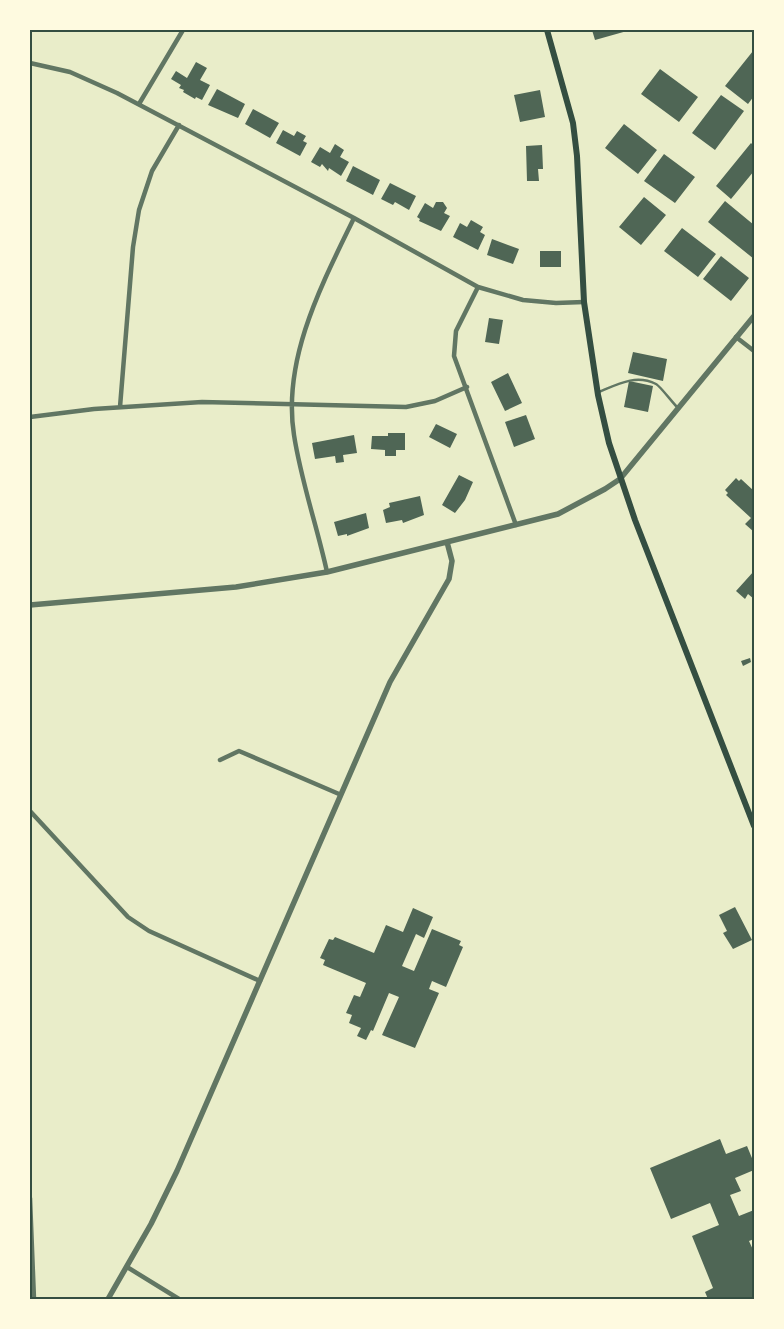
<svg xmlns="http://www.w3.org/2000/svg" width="784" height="1329" viewBox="0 0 784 1329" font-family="Ubuntu,sans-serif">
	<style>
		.building { fill: #4f6655 }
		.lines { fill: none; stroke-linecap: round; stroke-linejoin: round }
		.service { stroke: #617663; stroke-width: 2.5 }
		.minor { stroke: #617663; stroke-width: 4.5 }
		.tertiary { stroke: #617663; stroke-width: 5.5 }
		.secondary { stroke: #344e41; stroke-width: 6 }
		.neatline { fill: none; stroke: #344e41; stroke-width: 2 }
	</style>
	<rect width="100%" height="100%" fill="#e9edc9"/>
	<path class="building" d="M592,30H627V31L595,40Z
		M753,51L754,96L748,104L725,86Z
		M196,62L207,68L200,80L210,85L202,100L196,97L195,99L183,92L184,90L179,88L181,85L171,79L176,71L187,78Z
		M660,69L698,97L679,122L641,94Z
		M217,89L245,104L238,118L208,105Z
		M540,90L545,117L520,122L514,95Z
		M721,95L744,111L715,150L692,133Z
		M253,109L279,123L270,138L245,124Z
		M624,124L657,150L638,174L605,148Z
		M283,130L294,136L297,131L306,136L303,141L307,143L300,156L276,143Z
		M751,143L754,146V171L731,199L716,186Z
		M335,144L344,150L340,157L349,162L341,176L329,168L328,171L322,164L320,167L311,162L320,147L330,153Z
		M542,145L543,169H538L539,181H527L526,146Z
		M664,154L695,177L675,203L644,181Z
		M353,166L380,180L373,195L346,181Z
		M390,183L416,196L409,210L395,202L393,205L381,199Z
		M644,197L666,215L641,245L619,227Z
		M725,201L754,225V259L708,222Z
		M436,202H443L447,208L444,213L450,216L441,231L419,221L420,219L417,217L425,203L433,208Z
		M471,220L483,227L480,232L485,235L478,250L453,237L460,223L467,227Z
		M682,228L716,254L698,277L664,251Z
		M492,239L519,249L513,264L487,255Z
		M540,251H561V267H540Z
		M721,256L749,278L731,301L703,279Z
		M489,318L503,320L499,344L485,342Z
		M633,352L667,359L663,381L628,373Z
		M508,373L522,403L505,411L491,382Z
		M629,381L653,386L648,412L624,407Z
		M526,415L535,439L514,447L505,422Z
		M436,424L457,434L450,448L429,437Z
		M388,433H405V450H396V456H385V450L371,449L372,436H388Z
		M354,435L357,453L343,455L344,462L336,463L335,456L315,459L312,443Z
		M459,475L473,482L465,500L455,513L442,505Z
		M736,478L739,481L741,479L754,491V532L745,524L751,518L726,495L728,493L725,490Z
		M420,496L424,515L403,523L402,520L386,523L383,510L390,507L389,503Z
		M366,513L369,528L347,536V534L338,536L334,522Z
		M754,571V599L748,594L745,599L736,591Z
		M750,658L751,662L743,666L741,661Z
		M735,907L752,940L733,949L723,933L727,931L719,915Z
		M413,908L433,917L424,938L416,934L402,966L414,971L432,929L461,941L459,945L463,947L446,987L432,981L429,989L439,993L415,1048L382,1035L399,997L389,993L373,1031L371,1030L366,1040L357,1036L361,1028L349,1023L352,1015L346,1013L354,995L360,997L366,983L323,965L325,960L320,958L329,939L333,940L335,937L374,953L386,925L403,932Z
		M720,1139L726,1154L747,1146L754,1163V1170L735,1178L741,1191L730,1195L739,1216L754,1210V1239L749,1241L754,1252V1299H708L705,1292L713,1288L692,1236L719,1225L710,1203L671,1219L650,1168Z"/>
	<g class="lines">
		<path class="service" d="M599,392C618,384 636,374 656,384C660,386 672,402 677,407"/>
		<path class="minor" d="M30,63L70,72L117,93L354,218L478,287L523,300L556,303L584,302
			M139,104L183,30
			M478,287L456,331L454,356L516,525
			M736,337L754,351
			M120,407L133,247L139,210L152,171L179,125
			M30,417L94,409L202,402L406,407L435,401L467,387
			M327,572C317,526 301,481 294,435C282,359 322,284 354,218
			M220,760L239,751L339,794
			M30,811L128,917L149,931L260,981
			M30,1198L34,1299
			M127,1267L179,1299"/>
		<path class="tertiary" d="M30,605L236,587L327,572L558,514L605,489L620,479L754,316
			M108,1299L151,1224L177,1171L390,682L449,579L452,561L447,542"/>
		<path class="secondary" d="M547,30L573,123L577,156L584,302L598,395L609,443L635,520L754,826"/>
	</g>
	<rect width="784" height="1329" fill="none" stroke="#fefae0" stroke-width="62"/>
	<rect x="31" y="31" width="722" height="1267" class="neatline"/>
</svg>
